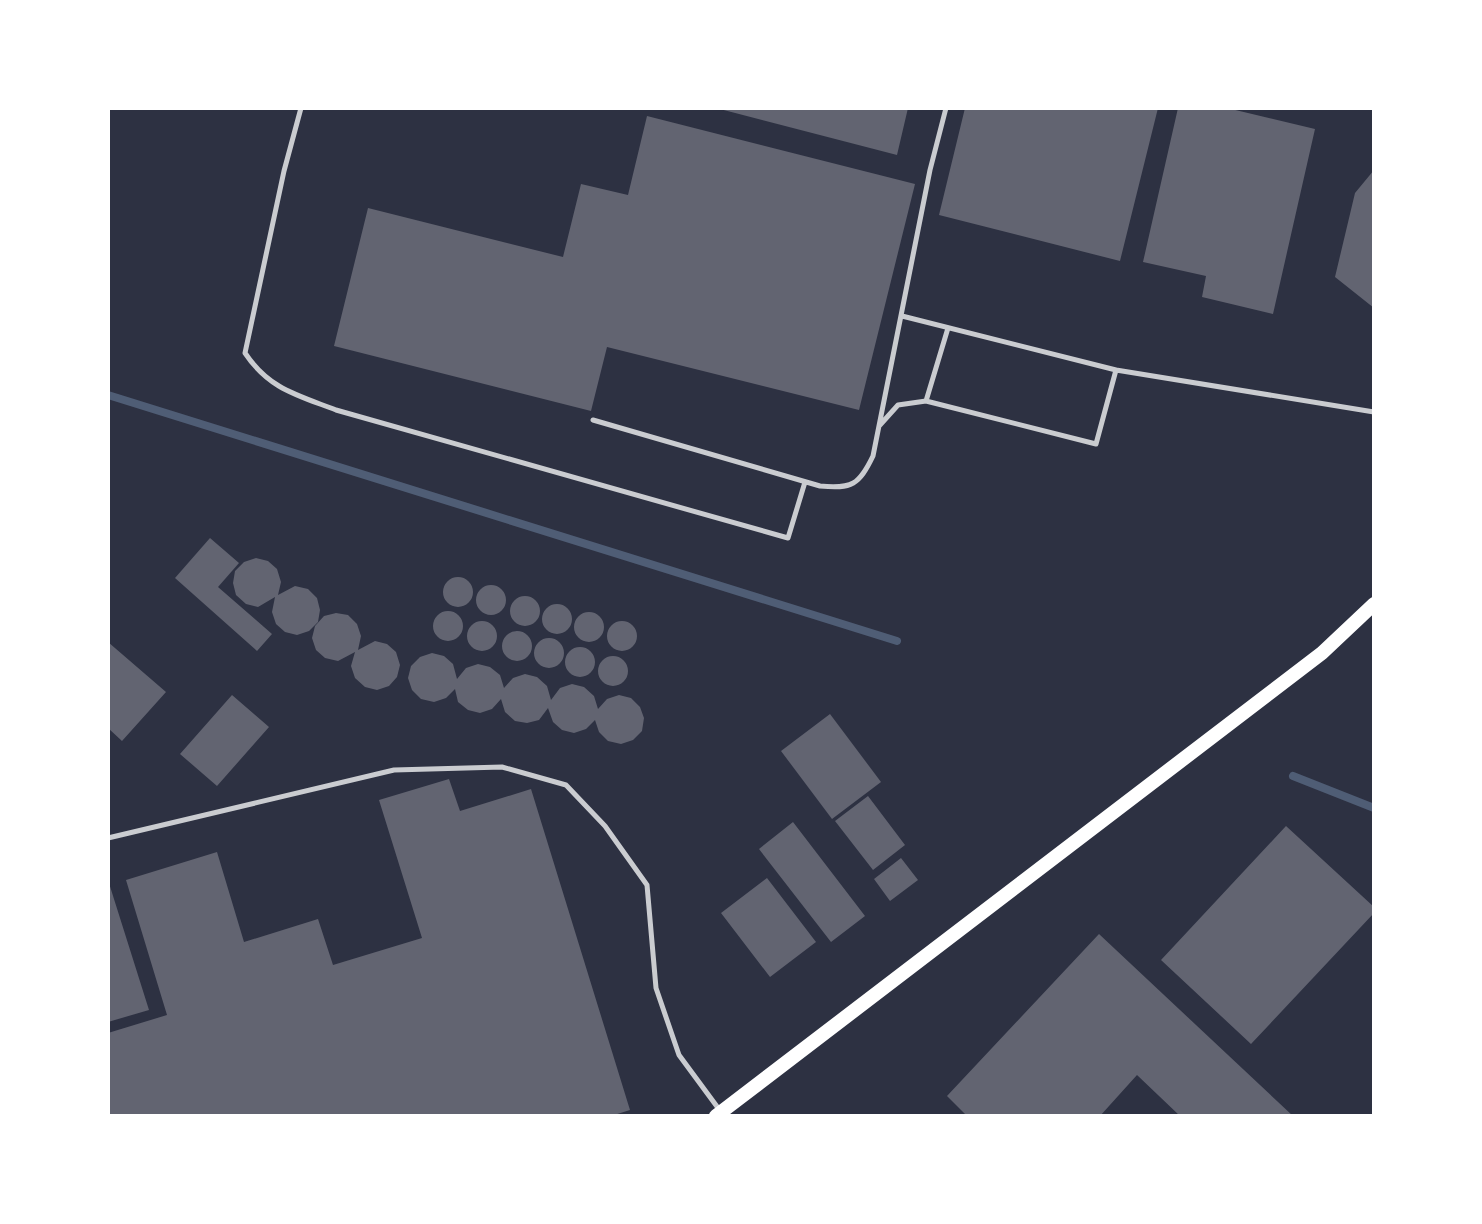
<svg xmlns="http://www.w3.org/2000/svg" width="1482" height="1224" viewBox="0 0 1482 1224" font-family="Rubik,sans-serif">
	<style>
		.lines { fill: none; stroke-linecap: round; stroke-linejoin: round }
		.stream { stroke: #4f5d75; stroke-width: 8 }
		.building { fill: #626471 }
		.service { stroke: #caccd0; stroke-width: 5 }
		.secondary { stroke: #fff; stroke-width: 14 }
	</style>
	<rect width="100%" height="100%" fill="#2d3142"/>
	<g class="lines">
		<path class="stream" d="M108,395L897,641
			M1293,776L1374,808"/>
	</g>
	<path class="building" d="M716,108H908L897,155Z
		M965,108H1158L1120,261L939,215Z
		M1178,108H1227L1315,129L1273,314L1202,297L1206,276L1143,262Z
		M647,116L915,184L859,410L607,347L591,411L334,346L368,208L563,257L581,184L628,195Z
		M1374,170V308L1335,277L1355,193Z
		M210,538L239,563L218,587L272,634L257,651L175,578Z
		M256,558L268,561L277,569L281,582L278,595L295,586L308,589L317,598L320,610L318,622L309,631L297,635L285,632L276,624L272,612L275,597L258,607L246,604L236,595L233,583L235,571L244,562Z
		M443 592a15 15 0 1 1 30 0a15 15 0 1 1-30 0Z
		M476 600a15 15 0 1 1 30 0a15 15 0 1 1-30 0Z
		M510 611a15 15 0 1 1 30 0a15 15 0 1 1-30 0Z
		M542 619a15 15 0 1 1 30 0a15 15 0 1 1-30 0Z
		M433 626a15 15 0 1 1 30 0a15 15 0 1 1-30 0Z
		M574 627a15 15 0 1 1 30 0a15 15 0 1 1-30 0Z
		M336,613L348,615L357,624L361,636L358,650L375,641L387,644L396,652L400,665L397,677L389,686L377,690L365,687L355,678L351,666L355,652L338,661L325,658L316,650L312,638L315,626L324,616Z
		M467 636a15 15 0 1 1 30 0a15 15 0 1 1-30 0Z
		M607 636a15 15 0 1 1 30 0a15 15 0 1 1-30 0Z
		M502 646a15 15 0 1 1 30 0a15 15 0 1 1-30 0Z
		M534 653a15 15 0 1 1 30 0a15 15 0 1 1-30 0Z
		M108,642L166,692L122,741L108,728Z
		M565 662a15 15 0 1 1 30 0a15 15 0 1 1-30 0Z
		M432,653L444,656L453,664L457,679L466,668L478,664L490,667L500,675L504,688L513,678L525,674L537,677L547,686L551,700L560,688L572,684L584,687L594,696L598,709L607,699L619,695L631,698L640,707L644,718L642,731L633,740L621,744L608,741L599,732L595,720L586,729L574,733L562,730L553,722L548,708L539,720L527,723L515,721L505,712L501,699L492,709L480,713L468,710L458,702L455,689L446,698L434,702L421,699L412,690L408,678L411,666L420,657Z
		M598 671a15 15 0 1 1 30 0a15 15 0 1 1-30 0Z
		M232,695L269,727L217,786L180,754Z
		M830,714L881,782L832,819L781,751Z
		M449,779L460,811L531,789L630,1110L611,1116H108V1033L167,1015L126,880L217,852L244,942L318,919L333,965L422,938L379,800Z
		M868,796L905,845L873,870L835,821Z
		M793,822L865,916L831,942L759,849Z
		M1286,826L1374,907V913L1251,1044L1161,960Z
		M901,858L918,880L890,901L874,879Z
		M767,878L816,942L770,977L721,913Z
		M108,880L149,1010L108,1022Z
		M1099,934L1293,1116H1180L1137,1075L1100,1116H967L947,1096Z"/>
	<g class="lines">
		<path class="service" d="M301,108L284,171L245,353C269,389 297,395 336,410L788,538L805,482
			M902,316L1116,370L1374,412
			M948,328L926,401L1096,444L1116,370
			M593,420L820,486C852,489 859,485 873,456L930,170L946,108
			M880,425L898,405L926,401
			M108,838L394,770L502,767L566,785L605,826L647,885L656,988L679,1055L721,1112"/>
		<path class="secondary" d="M716,1116L1322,653L1374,604"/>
	</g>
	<rect width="1482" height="1224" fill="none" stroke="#ffffff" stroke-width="220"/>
</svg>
